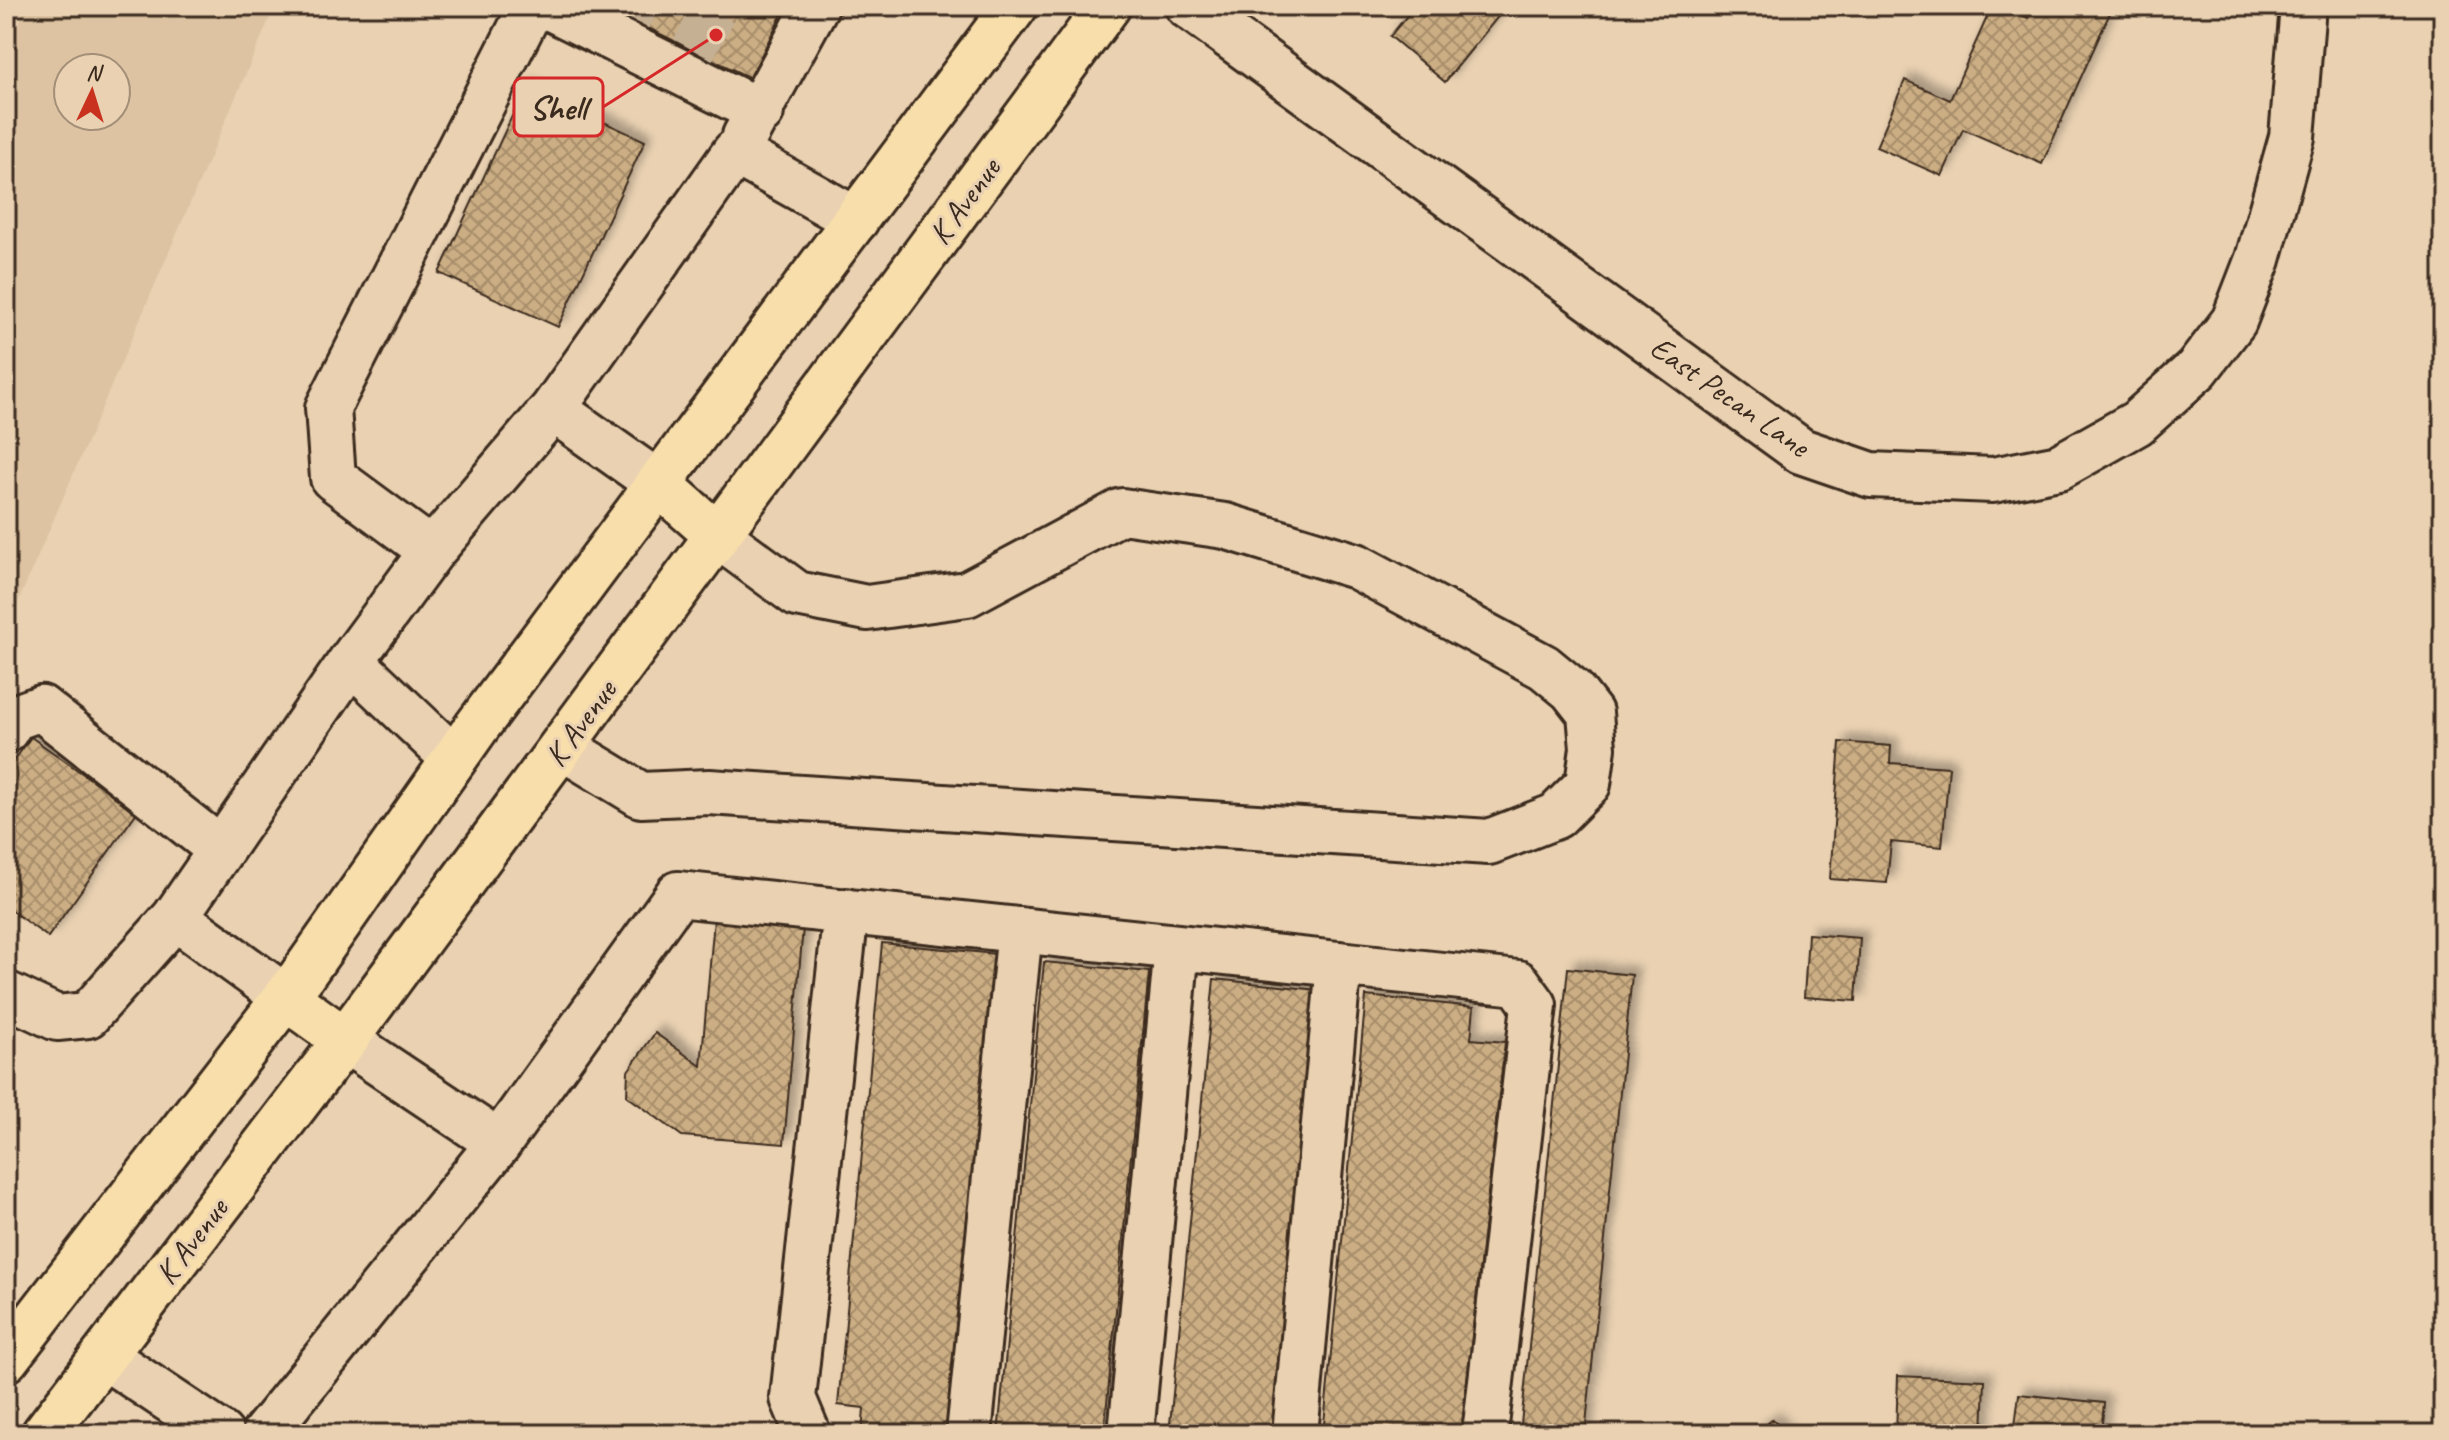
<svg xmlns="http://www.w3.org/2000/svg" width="2449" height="1440" viewBox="0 0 2449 1440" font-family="Caveat,sans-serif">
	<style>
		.built { fill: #ddc3a1; fill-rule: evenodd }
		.building { fill: url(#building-cross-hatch); stroke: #3b2a1e; stroke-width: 2; filter: url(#shadow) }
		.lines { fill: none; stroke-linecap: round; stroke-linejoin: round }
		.minor-tunnel { stroke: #c6b094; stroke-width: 44; stroke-dasharray: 44 22; stroke-linecap: butt }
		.minor-casing { stroke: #3b2a1e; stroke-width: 50 }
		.major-casing { stroke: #3b2a1e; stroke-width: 50 }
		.minor { stroke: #e9d1b2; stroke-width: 44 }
		.major { stroke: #f8deab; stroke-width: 44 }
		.labels { text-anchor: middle; stroke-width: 6; stroke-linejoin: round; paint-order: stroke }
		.street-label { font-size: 32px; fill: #3b2a1e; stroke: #e9d1b2 }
		.leader { fill: none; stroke: #d62828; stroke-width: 3 }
		.callout-dot { fill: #d62828; stroke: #e9d1b2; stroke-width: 3 }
		.callout { fill: #e9d1b2; stroke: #d62828; stroke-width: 3 }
		.callout-label { font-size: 34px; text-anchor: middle; font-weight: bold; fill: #3b2a1e }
	</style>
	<defs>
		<pattern id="building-cross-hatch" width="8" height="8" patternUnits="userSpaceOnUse" patternTransform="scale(2)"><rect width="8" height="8" fill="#ccae84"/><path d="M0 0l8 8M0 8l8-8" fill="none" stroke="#a78e6b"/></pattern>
		<filter id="shadow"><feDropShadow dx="7" dy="-7" stdDeviation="4" flood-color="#0004"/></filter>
	</defs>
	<rect width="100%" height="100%" fill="#e9d1b2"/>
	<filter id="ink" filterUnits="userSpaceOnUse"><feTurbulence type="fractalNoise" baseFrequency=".0125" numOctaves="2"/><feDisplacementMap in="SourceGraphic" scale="16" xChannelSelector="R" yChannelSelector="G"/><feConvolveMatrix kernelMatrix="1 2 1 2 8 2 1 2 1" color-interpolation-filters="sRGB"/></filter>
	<g filter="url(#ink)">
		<path class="built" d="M26,6H275L6,630V54ZM68,68H116V116H68Z"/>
		<path class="building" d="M603,6H786L750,78Z
			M1415,6H1502L1505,8L1445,82L1390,36Z
			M1992,6H2002L2028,18L2034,6H2113L2042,164L1963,129L1942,176L1876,147L1905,80L1950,100Z
			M526,86L645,141L558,327L439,273Z
			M31,737L137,812L48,937L6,907V772Z
			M1840,742L1891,746L1890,763L1949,767L1942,847L1891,842L1887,883L1830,879Z
			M715,908L804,916L784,1144L682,1136L627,1096L628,1071L655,1033L701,1066Z
			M1808,934L1860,938L1856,1001L1804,997Z
			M882,943L996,954L951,1434H862L864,1408L838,1405Z
			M1044,962L1149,972L1104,1434H998Z
			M1568,968L1632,975L1585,1434H1520Z
			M1214,979L1318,990L1273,1434H1169Z
			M1366,996L1474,1007L1471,1039L1505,1042L1461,1434H1323Z
			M1898,1376L1985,1380L1983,1434H1896Z
			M2019,1394L2104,1403L2101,1434H2014Z
			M1773,1419L1785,1434H1755Z"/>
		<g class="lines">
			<path class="minor-tunnel" d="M629,19L636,6
				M693,50L717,6"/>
			<g class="minor-casing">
				<path id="minor" d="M532,6L328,408L333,478L432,551L553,409L659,484
					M547,6L761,112
					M1188,6L1801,451L1871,475L1993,480L2059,467L2137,423L2197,369L2234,321L2258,259L2292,137L2303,6
					M745,136L816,6
					M553,409L735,152L856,220
					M432,551L351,661L454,759
					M6,730L13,718L41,708L221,850
					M562,747L641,795L709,792L1489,842L1556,816L1588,784L1593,748L1590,713L1572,690L1544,667L1356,566L1225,526L1122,511L967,594L867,608L797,594L717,535
					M6,994L57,1018L88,1015L175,917
					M285,997L175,917L351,661
					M345,1040L499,1143L678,894L1518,983L1534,1005L1485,1434
					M104,1356L221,1434
					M264,1434L499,1143
					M808,1434L793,1398L846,911
					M969,1434L1020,930
					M1131,1434L1177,947
					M1295,1434L1339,964"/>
			</g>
			<g class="major-casing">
				<path id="major" d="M659,484L717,535
					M285,997L345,1040
					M6,1359L301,977L476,728L1015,6
					M44,1434L345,1040L1108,6"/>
			</g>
			<use href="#minor" class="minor"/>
			<use href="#major" class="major"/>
		</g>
	</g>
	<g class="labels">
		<g class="street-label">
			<text transform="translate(964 201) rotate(-54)" y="11">K Avenue</text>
			<text transform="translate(1730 396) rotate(35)" y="11">East Pecan Lane</text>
			<text transform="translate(580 723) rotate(-54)" y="11">K Avenue</text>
			<text transform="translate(191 1241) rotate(-53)" y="11">K Avenue</text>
		</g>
	</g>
	<path class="leader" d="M716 35L603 107"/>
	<circle class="callout-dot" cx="716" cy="35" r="8"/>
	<rect class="callout" x="514" y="78" width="89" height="58" rx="8"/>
	<g class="callout-label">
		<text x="558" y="119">Shell</text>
	</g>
	<rect width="2449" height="1440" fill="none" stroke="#e9d1b2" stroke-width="32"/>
	<rect x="16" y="16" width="2417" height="1408" fill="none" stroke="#3b2a1e" stroke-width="3" filter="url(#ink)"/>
	<g transform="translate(92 92) rotate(4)"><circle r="38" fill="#e9d1b2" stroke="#a38e77" stroke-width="2"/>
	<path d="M0-6L14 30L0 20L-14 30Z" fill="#c8321e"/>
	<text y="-12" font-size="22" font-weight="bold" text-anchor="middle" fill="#3b2a1e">N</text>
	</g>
</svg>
